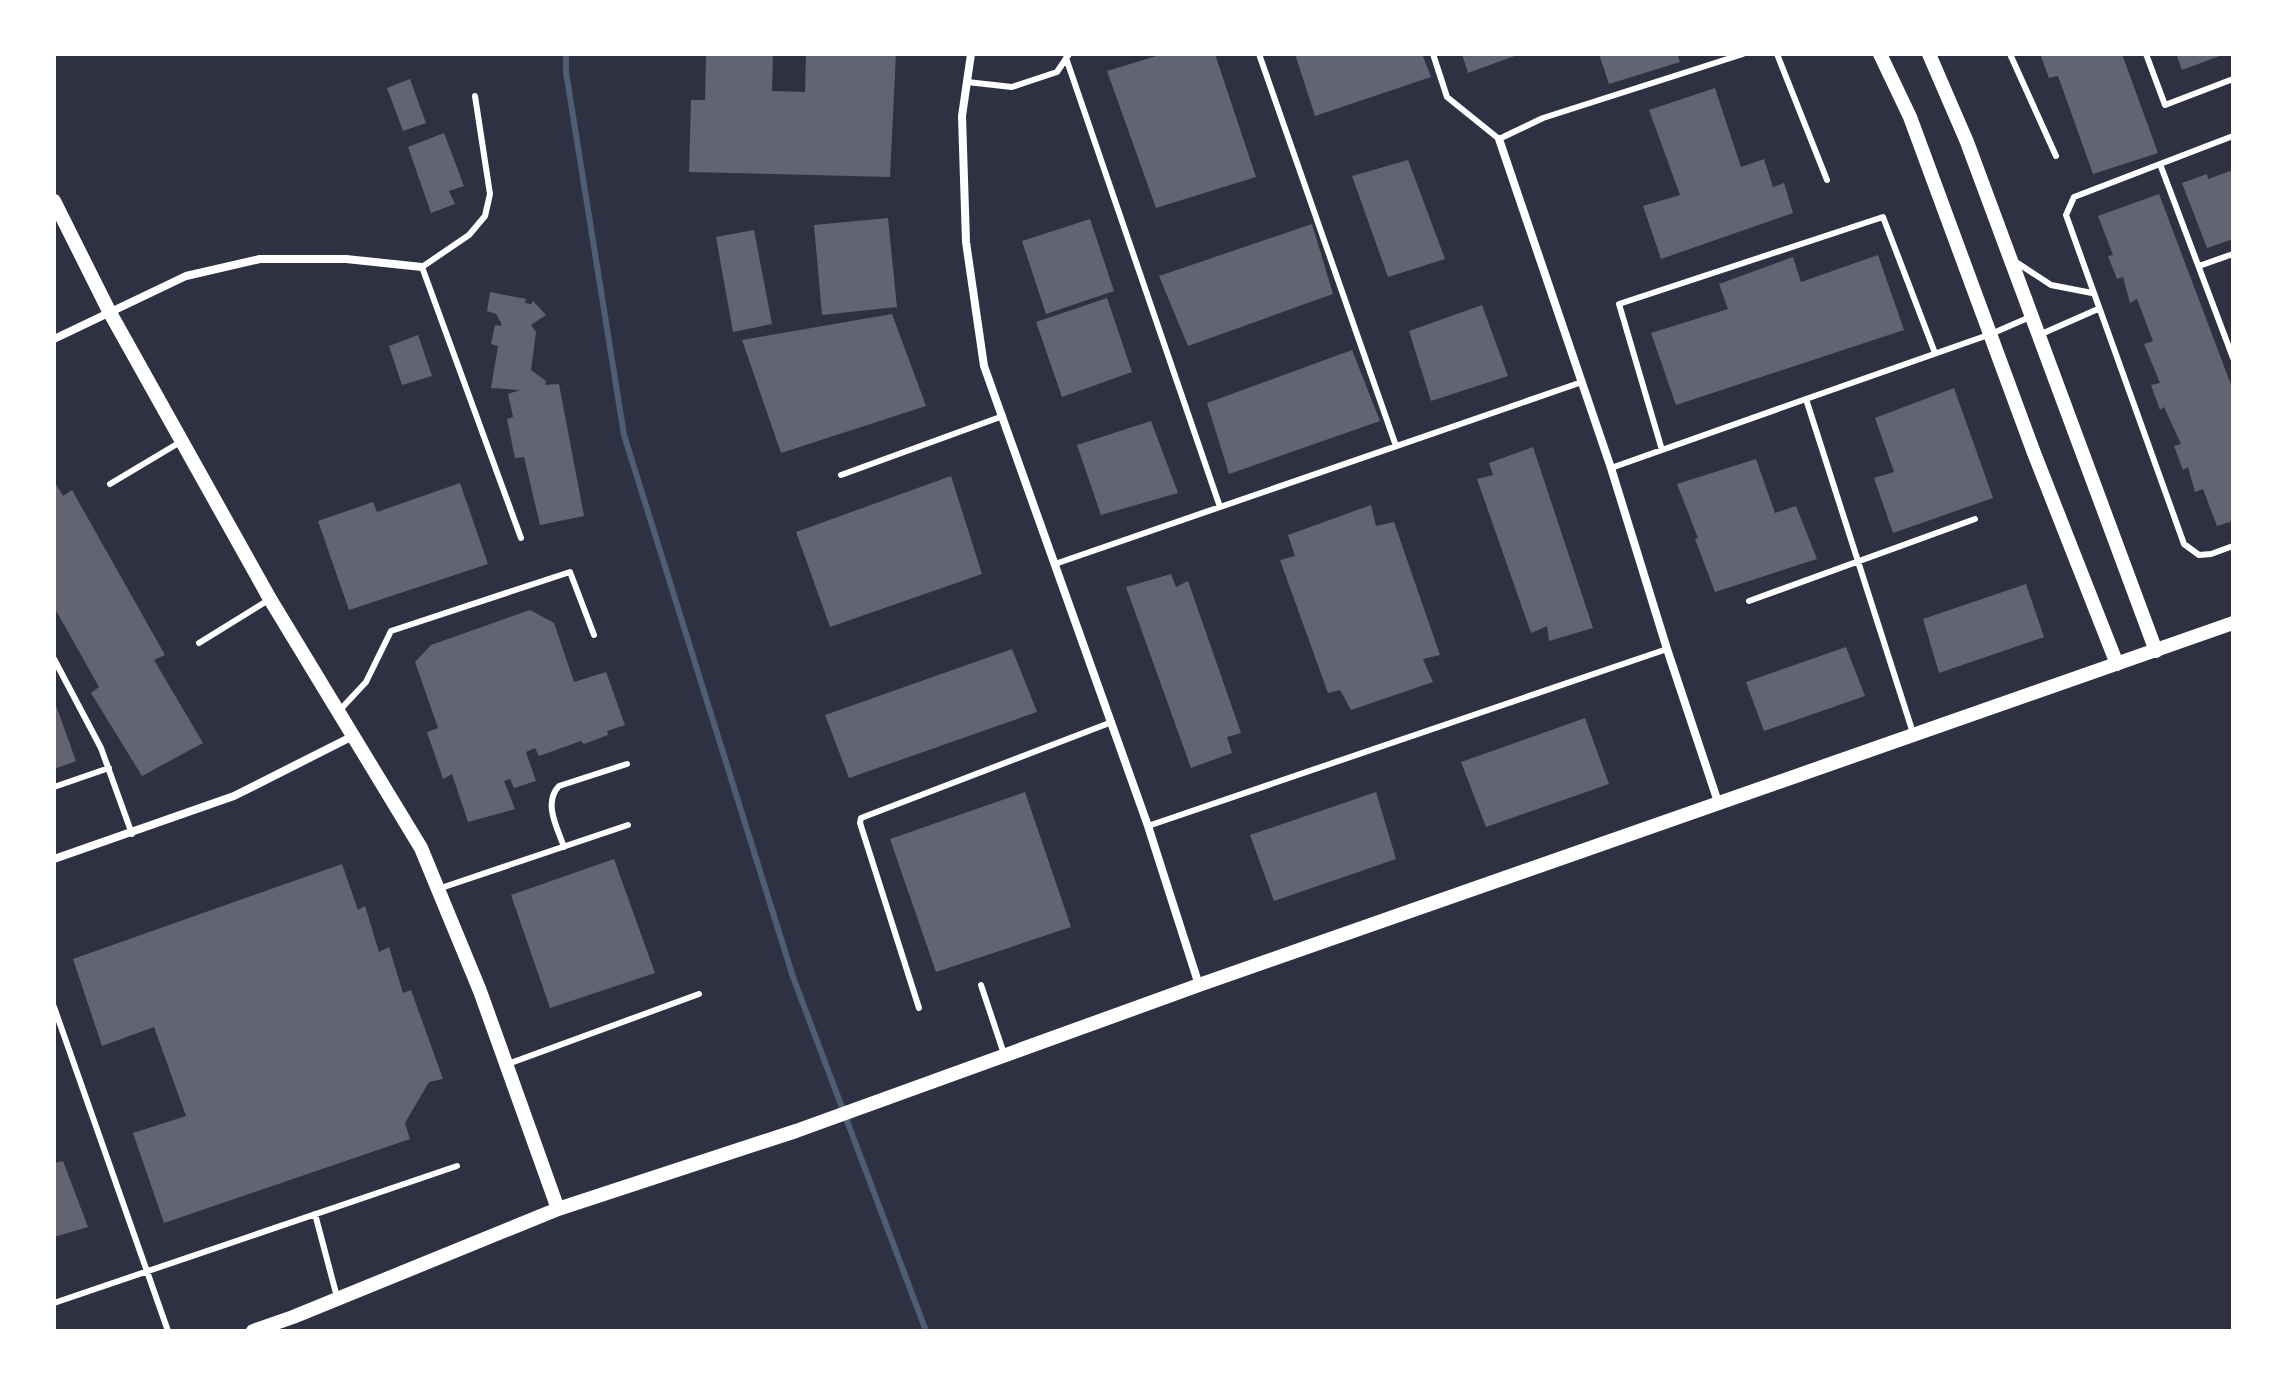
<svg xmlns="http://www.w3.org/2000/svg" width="2287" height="1385" viewBox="0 0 2287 1385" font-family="'Space Grotesk',sans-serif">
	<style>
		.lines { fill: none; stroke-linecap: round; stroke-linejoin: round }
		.stream { stroke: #4f5d75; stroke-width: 6 }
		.building { fill: #626471 }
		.service { stroke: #fff; stroke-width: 6 }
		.minor { stroke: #fff; stroke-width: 8 }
		.tertiary { stroke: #fff; stroke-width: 14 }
	</style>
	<rect width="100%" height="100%" fill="#2d3142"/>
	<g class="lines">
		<path class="stream" d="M566,54V72L624,435L793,977L926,1331"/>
	</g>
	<path class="building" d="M706,54H773L772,91L805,92L806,54H896L890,177L689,172L691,100H705Z
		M1163,54H1215L1256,177L1156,208L1107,71Z
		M1295,54H1422L1431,77L1315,116Z
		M1462,54H1520L1468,73Z
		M1599,54H1677L1680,62L1609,84Z
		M2040,54H2122L2158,153L2093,174L2058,76L2049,78Z
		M2176,54H2225L2182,70Z
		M410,79L426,123L403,131L387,88Z
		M1715,88L1741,167L1764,159L1773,187L1784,183L1793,213L1661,259L1643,206L1680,195L1649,110Z
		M444,133L464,186L449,191L455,204L431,213L408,147Z
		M1408,160L1445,259L1388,277L1352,176Z
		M2233,170V239L2207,248L2182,183L2207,174L2208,179Z
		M2159,194L2233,390V521L2217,526L2203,489L2195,492L2188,467L2183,470L2174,446L2181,444L2164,407L2160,410L2151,385L2160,383L2144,344L2153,341L2137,299L2130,303L2123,277L2117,279L2108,256L2113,255L2098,216Z
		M888,218L897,307L822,315L814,225Z
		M1090,219L1114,291L1046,314L1022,241Z
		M1312,224L1333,294L1188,346L1159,276Z
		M754,230L772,324L733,332L716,237Z
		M1878,255L1904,330L1676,405L1651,333L1728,309L1719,284L1793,257L1801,282Z
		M490,292L526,299L525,303L531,304L533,301L546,315L531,325L536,332L531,370L546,381L545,385L559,384L584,516L540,525L524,457L515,458L507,419L513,417L508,394L520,390L491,388L498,346L491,344L495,325L501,326V323L496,314L487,311Z
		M1107,298L1132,372L1062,397L1036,322Z
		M1482,305L1508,376L1431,401L1409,331Z
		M892,314L926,406L781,453L742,340Z
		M418,335L432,376L402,385L389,346Z
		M1352,350L1380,421L1229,474L1207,403Z
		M1954,388L1993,498L1893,533L1874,478L1894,472L1875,418Z
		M1151,421L1178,493L1101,515L1077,445Z
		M1533,447L1593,628L1549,641L1547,626L1531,633L1477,479L1493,475L1489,463Z
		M1756,459L1775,513L1796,506L1817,559L1715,592L1695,539L1698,538L1677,484Z
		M951,476L982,574L830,627L796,532Z
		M54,481L63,496L72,490L165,655L154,660L203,743L142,776L91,693L99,687L54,607Z
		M460,483L488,564L349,610L318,521L373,502L377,512Z
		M1371,505L1376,526L1394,522L1440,655L1423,659L1433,682L1351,710L1340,690L1328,693L1280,560L1295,556L1288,535Z
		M1171,574L1176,587L1188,581L1241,733L1227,737L1232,753L1191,768L1126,587Z
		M2026,584L2044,637L1939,673L1923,619Z
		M530,610L554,623L574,682L606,672L625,725L607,731L608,735L584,744L581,741L539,756L535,748L526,752L536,781L514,788L510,779L504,781L515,809L468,822L452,774L443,779L427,732L438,728L415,662L431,645Z
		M1846,647L1865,696L1764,731L1746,682Z
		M1012,649L1037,712L849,778L825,715Z
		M54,700L76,761L54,769Z
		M1585,718L1609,784L1486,827L1461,762Z
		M1025,792L1071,927L936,972L890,839Z
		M1376,792L1396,859L1274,901L1250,835Z
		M614,859L655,973L550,1008L511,895Z
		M342,864L358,910L365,906L379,952L389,947L403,993L411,990L443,1079L429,1082L405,1123L410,1139L164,1223L133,1133L186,1116L154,1027L102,1046L73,959Z
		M63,1161L88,1227L54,1237V1163Z"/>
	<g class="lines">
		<path class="service" d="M1259,54L1396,446
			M1433,54L1447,97L1499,139L1543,118L1743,54
			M1777,54L1827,180
			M2010,54L2056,156
			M2146,54L2165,105L2233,79
			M1066,58L1220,507
			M967,82L1012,87L1057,72L1069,54
			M475,96L490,194L485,216L469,235L422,267L521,538
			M2233,136L2074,197L2066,215L2184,544L2199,555L2211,554L2233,546
			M2160,164L2233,358
			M2016,262L2051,285L2092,293
			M2199,266L2233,254
			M2039,335L2098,309
			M1662,450L1619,304L1883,217L1935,353
			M1611,468L1806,399
			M841,475L1003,416
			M110,484L182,441
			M1055,564L1582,382
			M1749,601L1975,519
			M199,643L270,599
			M54,659L101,748L132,834
			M338,712L366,682L391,631L570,572L594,635
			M1913,733L1806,399L1991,334L2030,317
			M54,787L109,768
			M1148,826L1667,649
			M564,847C557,827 543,803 559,786L627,764
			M438,889L628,825
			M981,985L1004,1054
			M54,1007L168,1331
			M919,1008L860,823L861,818L1112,722
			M508,1064L699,994
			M315,1214L337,1297
			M54,1303L457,1166"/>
		<path class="minor" d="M971,54L962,116L966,242L984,366L1148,826L1199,985
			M1499,139L1611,468L1667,649L1719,805
			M54,339L186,276L260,259H346L422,267
			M54,859L234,796L351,737"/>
		<path class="tertiary" d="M1880,54L1910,117L2034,453L2117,664
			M1929,54L1967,142L2156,651
			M54,201L109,311L270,599L421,848L480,991L558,1209
			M253,1331L293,1317L558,1209L796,1131L1199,985L2233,623"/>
	</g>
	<rect width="2287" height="1385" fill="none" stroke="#ffffff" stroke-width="112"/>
</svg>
